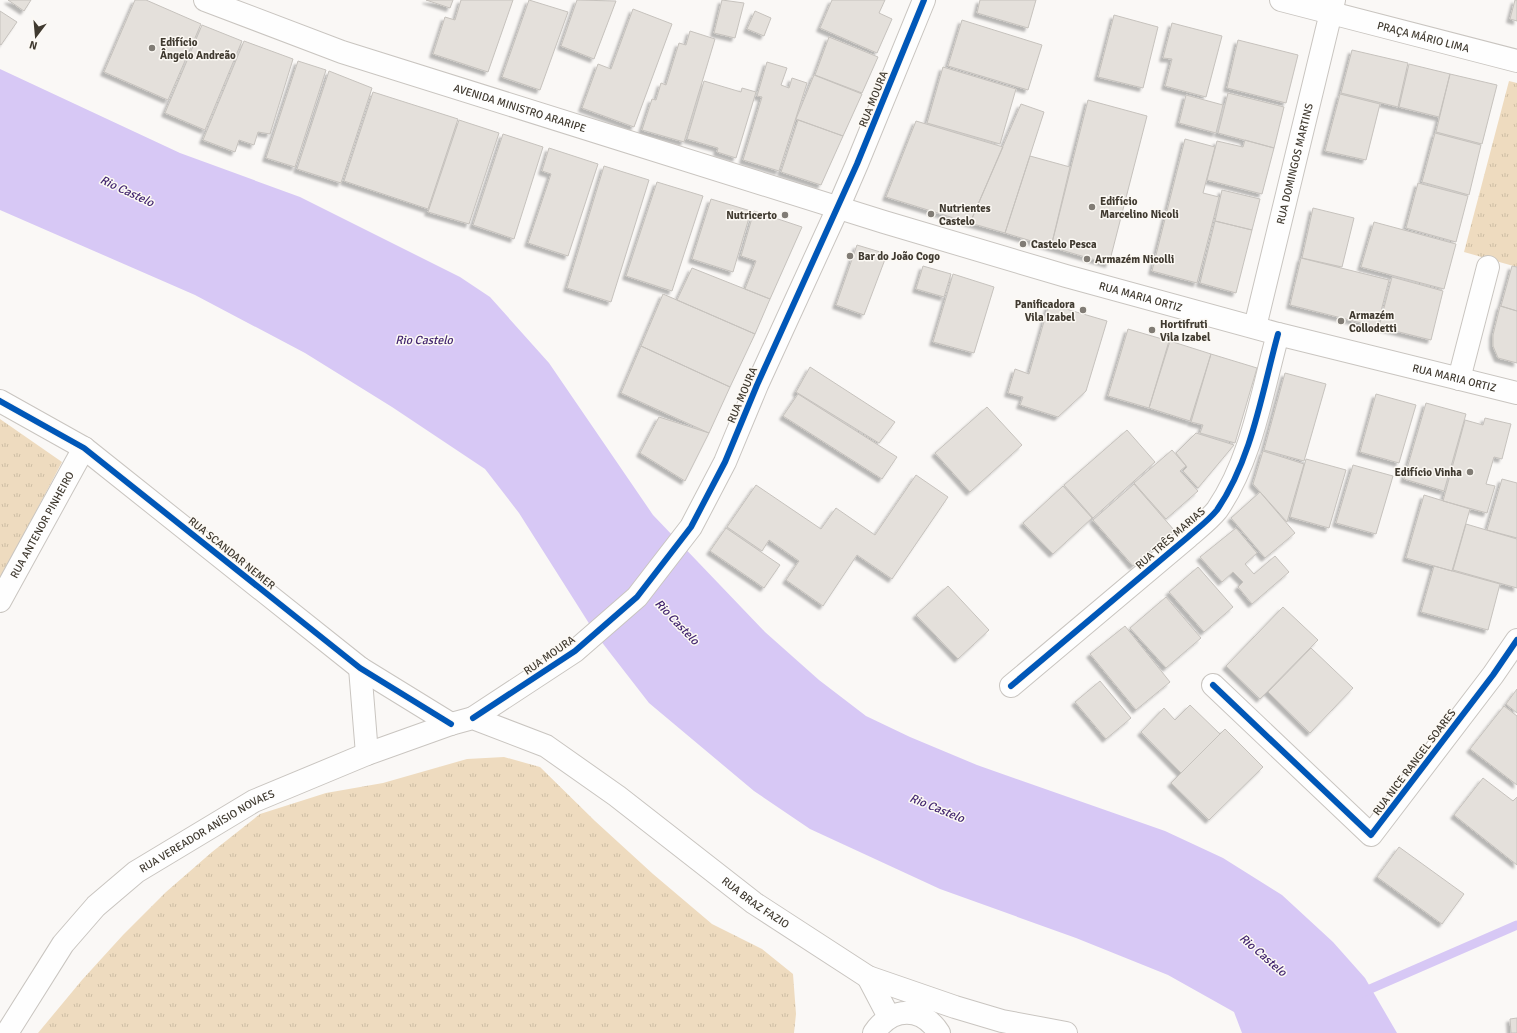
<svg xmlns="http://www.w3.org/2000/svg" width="1517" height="1033" viewBox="0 0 1517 1033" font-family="Signika,sans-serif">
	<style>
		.grass { fill: url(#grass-tufts) }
		.water { fill: #d7c8f5 }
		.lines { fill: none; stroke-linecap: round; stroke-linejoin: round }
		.stream { stroke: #d7c8f5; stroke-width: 9 }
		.building { fill: #e4e0db; stroke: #c6c2bd; filter: url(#shadow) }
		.minor-casing { stroke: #c9c5c0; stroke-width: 24 }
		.tertiary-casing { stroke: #c9c5c0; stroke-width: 24 }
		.secondary-casing { stroke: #c9c5c0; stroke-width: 24 }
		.minor { stroke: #fefefe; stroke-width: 22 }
		.tertiary { stroke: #fefefe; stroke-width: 22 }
		.secondary { stroke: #fefefe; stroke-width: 22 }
		.cycleway-casing { stroke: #fcf9f4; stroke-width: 8 }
		.cycleway { stroke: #0057b8; stroke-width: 6 }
		.poi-dot { fill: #817c75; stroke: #fcf9f4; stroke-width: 1.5 }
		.labels { text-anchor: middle; stroke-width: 3; stroke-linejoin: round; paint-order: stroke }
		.street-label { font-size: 11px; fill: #403a30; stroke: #fcf9f4 }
		.poi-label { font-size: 11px; font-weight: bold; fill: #403a30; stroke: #fcf9f4; text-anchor: start }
		.water-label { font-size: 12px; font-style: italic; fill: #43266f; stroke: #fcf9f4 }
	</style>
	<defs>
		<pattern id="grass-tufts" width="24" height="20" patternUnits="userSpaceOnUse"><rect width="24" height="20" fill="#eedbbf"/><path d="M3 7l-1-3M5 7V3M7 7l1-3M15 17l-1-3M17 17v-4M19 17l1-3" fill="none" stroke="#cdbda4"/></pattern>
		<filter id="shadow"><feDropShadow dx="-3.5" dy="3.5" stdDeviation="1" flood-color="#0004"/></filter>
	</defs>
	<rect width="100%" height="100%" fill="#faf8f6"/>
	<path class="grass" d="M1509,81L1517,83V267L1464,252Z
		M0,419L62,462L0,580Z
		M504,757L540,767L595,821L653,874L712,924L762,949L793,974L796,1014L794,1033H38L82,980L123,935L166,892L212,852L260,814L326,793L383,783L467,759Z"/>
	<path class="water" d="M0,69L180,153L300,197L460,277L490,297L549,363L653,515L765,632L819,680L866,716L910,737L977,765L1165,831L1223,858L1282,895L1333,942L1365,978L1397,1033H1242L1234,1012L1168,975L1076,938L940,889L810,829L754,791L649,703L597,636L519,513L485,469L392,407L305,353L195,295L0,210Z"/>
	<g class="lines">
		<path class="stream" d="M1361,993L1517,925"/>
	</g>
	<path class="building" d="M8,0H31L24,11Z
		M135,0H146L201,24L168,100L104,72Z
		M426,0H453L450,8Z
		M461,0H513L488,72L433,54L445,17L455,20Z
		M529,0L568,12L540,90L502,77Z
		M577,0L616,1L594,59L561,46Z
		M722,0L744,3L735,38L714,33Z
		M832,0H885L879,13L892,19L877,53L820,28Z
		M980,0H1036L1028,28L977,13Z
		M1515,0H1517V21L1510,19Z
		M633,9L672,24L634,127L582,108L598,64L611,69Z
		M0,11L17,22L1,45L0,44Z
		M755,11L771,18L764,36L747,29Z
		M1114,15L1158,27L1143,88L1098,77Z
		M962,20L1042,45L1028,90L948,66Z
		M1172,23L1222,36L1206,97L1165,86L1172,59L1163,58Z
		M202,25L242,41L205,130L165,113Z
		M690,31L715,39L684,142L642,130L652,99L656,100L661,83L666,85L679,43L686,45Z
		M829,37L878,57L862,93L815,75Z
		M1238,40L1298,55L1286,103L1227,88Z
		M244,41L293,59L270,134L258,132L254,145L239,140L235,152L203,140Z
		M1352,50L1408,63L1398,107L1341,93Z
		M298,61L326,70L295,167L266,158Z
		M767,62L787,68L781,85L789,88L792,78L807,83L779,171L743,160L762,97L757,96Z
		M1409,64L1450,74L1439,117L1399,107Z
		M943,67L1016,89L1000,144L927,123Z
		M329,71L372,88L341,183L297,169Z
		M1450,74L1497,85L1482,144L1436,132Z
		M814,75L862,94L843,136L796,119Z
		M704,81L741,92L742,88L756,92L736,158L717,152L718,148L687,139Z
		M373,92L458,119L428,209L344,181Z
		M1228,93L1284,107L1274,148L1218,133Z
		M1340,94L1380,104L1366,160L1325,151Z
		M1186,95L1223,105L1216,133L1179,123Z
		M1088,100L1147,116L1109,264L1051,247Z
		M1021,104L1044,112L1005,233L970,223Z
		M459,120L499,133L469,224L428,212Z
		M798,120L843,136L821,185L781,172Z
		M916,121L1003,147L970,223L886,197Z
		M1435,133L1481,145L1469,195L1422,182Z
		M503,134L543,147L514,239L473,225Z
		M1185,139L1215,147L1203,193L1219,197L1197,283L1152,271Z
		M1245,140L1274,148L1262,194L1207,180L1217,141L1243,147Z
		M549,148L598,164L568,256L528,243L551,174L542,171Z
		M1030,156L1070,167L1051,247L1005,233Z
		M604,166L649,180L611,302L567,288Z
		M657,182L703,196L672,291L626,276Z
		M1418,183L1468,196L1456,242L1406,228Z
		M1222,190L1260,199L1252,230L1215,221Z
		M711,199L751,211L733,272L692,259Z
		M1313,208L1354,218L1342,267L1302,258Z
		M754,211L802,227L770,299L745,289L756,261L741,256Z
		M1215,221L1252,230L1236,293L1200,283Z
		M1374,222L1456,244L1444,289L1361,267Z
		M857,245L887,254L864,315L836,305Z
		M1301,258L1389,280L1377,327L1290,305Z
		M923,266L951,274L944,297L916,289Z
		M1512,266L1517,267V311L1501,306Z
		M692,268L770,299L755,334L677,300Z
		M953,274L994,287L974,353L933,342Z
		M1392,277L1443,291L1431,340L1379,327Z
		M663,294L755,334L730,387L641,346Z
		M1049,304L1107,321L1086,391L1058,417L1020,405L1023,397L1008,393L1015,369L1029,374Z
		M1500,306L1517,311V363L1498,358L1493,346V335Z
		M1128,329L1169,341L1149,408L1108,396Z
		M1170,341L1211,354L1190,421L1149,408Z
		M641,346L730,387L709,433L621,393Z
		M1211,354L1257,368L1235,443L1200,433L1203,425L1191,422Z
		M810,367L895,422L879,443L796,392Z
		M1285,373L1326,384L1304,461L1264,450Z
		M798,394L897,457L882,479L783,416Z
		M1376,394L1416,405L1399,463L1360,452Z
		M1426,403L1466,414L1444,491L1404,479Z
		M987,407L1022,445L970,492L935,453Z
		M659,417L709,433L685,481L640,453Z
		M1485,418L1511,424L1502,459L1494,457L1486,484L1495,486L1487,513L1443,501L1465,420L1483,425Z
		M1127,430L1155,462L1093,518L1064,485Z
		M1196,433L1234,445L1198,488L1183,471L1187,467L1176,453Z
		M1172,450L1186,466L1180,471L1198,491L1166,519L1134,483Z
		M1263,451L1304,464L1287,522L1253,484Z
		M1306,459L1346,470L1329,528L1290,517Z
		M1353,465L1393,476L1376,534L1336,523Z
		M916,475L948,497L892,579L857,555L823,606L786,580L799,561L769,540L762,551L727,527L756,485L821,529L836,508L875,535Z
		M1502,479L1517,483V538L1487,530Z
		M1134,484L1174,530L1133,566L1093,520Z
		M1063,486L1092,518L1053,554L1023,523Z
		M1260,492L1295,533L1265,558L1231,518Z
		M1424,495L1470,509L1452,571L1406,558Z
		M1466,524L1517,539V588L1453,570Z
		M726,528L780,565L764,588L710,551Z
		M1236,528L1257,553L1245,564L1254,574L1275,556L1289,572L1252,604L1238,587L1243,582L1233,572L1222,582L1200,557Z
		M1434,566L1500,584L1488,630L1421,612Z
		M1198,567L1233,607L1204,632L1169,592Z
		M948,586L989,630L958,659L916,615Z
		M1166,597L1201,638L1166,668L1130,628Z
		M1283,607L1318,640L1260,699L1226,666Z
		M1125,626L1170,682L1136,710L1090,654Z
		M1311,648L1353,688L1310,733L1268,692Z
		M1100,681L1131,718L1106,739L1075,702Z
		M1517,689V713L1506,704Z
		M1190,705L1220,734L1181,773L1141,732L1164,708L1175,720Z
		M1504,706L1517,716V785L1470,749Z
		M1225,729L1263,767L1209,820L1171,783Z
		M1483,778L1513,801L1517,797V865L1454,815Z
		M1399,847L1464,894L1442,924L1377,877Z
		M1517,1018V1033H1511L1510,1019Z"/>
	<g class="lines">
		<g class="minor-casing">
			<g id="minor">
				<path id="s1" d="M1281,0L1517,61"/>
				<path d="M838,208L857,164L924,0"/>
				<path id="s2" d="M1255,327L1334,0"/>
				<path d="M1459,379L1488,267"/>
				<path d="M0,401L84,448L360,668L451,724"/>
				<path id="s3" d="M0,601L84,448"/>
				<path d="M360,668L367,754"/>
				<path d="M1213,685L1371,835L1493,675L1517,640"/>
				<path d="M1011,686L1188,537C1197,529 1209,520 1217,510C1252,459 1262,392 1278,334"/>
				<path d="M868,977L889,1017"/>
				<path d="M874,1033C892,1006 922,1006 939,1033"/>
			</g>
		</g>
		<g class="tertiary-casing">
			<path id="tertiary" d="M473,718L575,651L637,597L691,527L725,462L757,385L838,208"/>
		</g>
		<g class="secondary-casing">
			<g id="secondary">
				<path id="s4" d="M205,0L342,52L884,222L1066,276L1278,334L1517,393"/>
				<path id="s5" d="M7,1033L63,944L96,906L136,872L254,801L367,754L451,724L473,718L546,746L617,796L754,903L868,977L955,1007L1002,1021L1066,1033"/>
			</g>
		</g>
		<use href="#minor" class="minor"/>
		<use href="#tertiary" class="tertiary"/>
		<use href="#secondary" class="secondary"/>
		<g class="cycleway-casing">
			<path id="cycleway" d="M0,401L84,448L360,668L451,724
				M1213,685L1371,835L1493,675L1517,640
				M1011,686L1188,537C1197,529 1209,520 1217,510C1252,459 1262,392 1278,334
				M473,718L575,651L637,597L691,527L725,462L757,385L857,164L924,0"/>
		</g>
		<use href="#cycleway" class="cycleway"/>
	</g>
	<g class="poi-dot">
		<circle cx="152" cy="48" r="4"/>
		<circle cx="1092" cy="207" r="4"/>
		<circle cx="931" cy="214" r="4"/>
		<circle cx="785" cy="215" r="4"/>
		<circle cx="1023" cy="244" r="4"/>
		<circle cx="850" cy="256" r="4"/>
		<circle cx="1087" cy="259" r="4"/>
		<circle cx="1083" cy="310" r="4"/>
		<circle cx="1341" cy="321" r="4"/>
		<circle cx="1152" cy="330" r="4"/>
		<circle cx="1470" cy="472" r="4"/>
	</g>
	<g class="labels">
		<g class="street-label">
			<text dy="4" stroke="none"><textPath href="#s1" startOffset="147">PRAÇA MÁRIO LIMA</textPath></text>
			<text transform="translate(873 99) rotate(-68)" y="4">RUA MOURA</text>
			<text dy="4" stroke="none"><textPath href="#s4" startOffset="333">AVENIDA MINISTRO ARARIPE</textPath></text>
			<text dy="4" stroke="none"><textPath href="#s2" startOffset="168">RUA DOMINGOS MARTINS</textPath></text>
			<text dy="4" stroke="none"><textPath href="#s4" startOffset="982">RUA MARIA ORTIZ</textPath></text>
			<text dy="4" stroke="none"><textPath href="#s4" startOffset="1306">RUA MARIA ORTIZ</textPath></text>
			<text transform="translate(742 395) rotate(-67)" y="4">RUA MOURA</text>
			<text dy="4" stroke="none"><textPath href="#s3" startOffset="87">RUA ANTENOR PINHEIRO</textPath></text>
			<text transform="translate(1170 538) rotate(-41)" y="4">RUA TRÊS MARIAS</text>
			<text transform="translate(232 553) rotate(39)" y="4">RUA SCANDAR NEMER</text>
			<text transform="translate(549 655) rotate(-35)" y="4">RUA MOURA</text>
			<text transform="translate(1414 762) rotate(-53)" y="4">RUA NICE RANGEL SOARES</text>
			<text dy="4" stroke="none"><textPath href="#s5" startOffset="290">RUA VEREADOR ANÍSIO NOVAES</textPath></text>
			<text dy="4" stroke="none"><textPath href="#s5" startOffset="920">RUA BRAZ FAZIO</textPath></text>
		</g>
		<g class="poi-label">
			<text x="160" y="46">Edifício<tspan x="160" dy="13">Ângelo Andreão</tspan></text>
			<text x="1100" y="205">Edifício<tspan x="1100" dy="13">Marcelino Nicoli</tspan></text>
			<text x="939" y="212">Nutrientes<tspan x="939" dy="13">Castelo</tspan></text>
			<text x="777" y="219" text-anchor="end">Nutricerto</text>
			<text x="1031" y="248">Castelo Pesca</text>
			<text x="858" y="260">Bar do João Cogo</text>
			<text x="1095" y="263">Armazém Nicolli</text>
			<text x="1075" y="308" text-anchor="end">Panificadora<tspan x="1075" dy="13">Vila Izabel</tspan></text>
			<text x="1349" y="319">Armazém<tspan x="1349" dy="13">Collodetti</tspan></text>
			<text x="1160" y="328">Hortifruti<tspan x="1160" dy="13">Vila Izabel</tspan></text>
			<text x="1462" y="476" text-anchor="end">Edifício Vinha</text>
		</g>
		<g class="water-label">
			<text transform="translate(127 191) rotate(25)" y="4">Rio Castelo</text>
			<text x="424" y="344">Rio Castelo</text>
			<text transform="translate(677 622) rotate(46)" y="4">Rio Castelo</text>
			<text transform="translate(937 808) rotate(22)" y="4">Rio Castelo</text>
			<text transform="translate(1263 955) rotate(41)" y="4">Rio Castelo</text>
		</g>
	</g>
	<g transform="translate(36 36) rotate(196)" stroke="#fcf9f4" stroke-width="3" paint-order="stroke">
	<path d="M0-3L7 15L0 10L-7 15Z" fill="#403a30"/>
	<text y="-6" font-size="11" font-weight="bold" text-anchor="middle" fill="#403a30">N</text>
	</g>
</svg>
